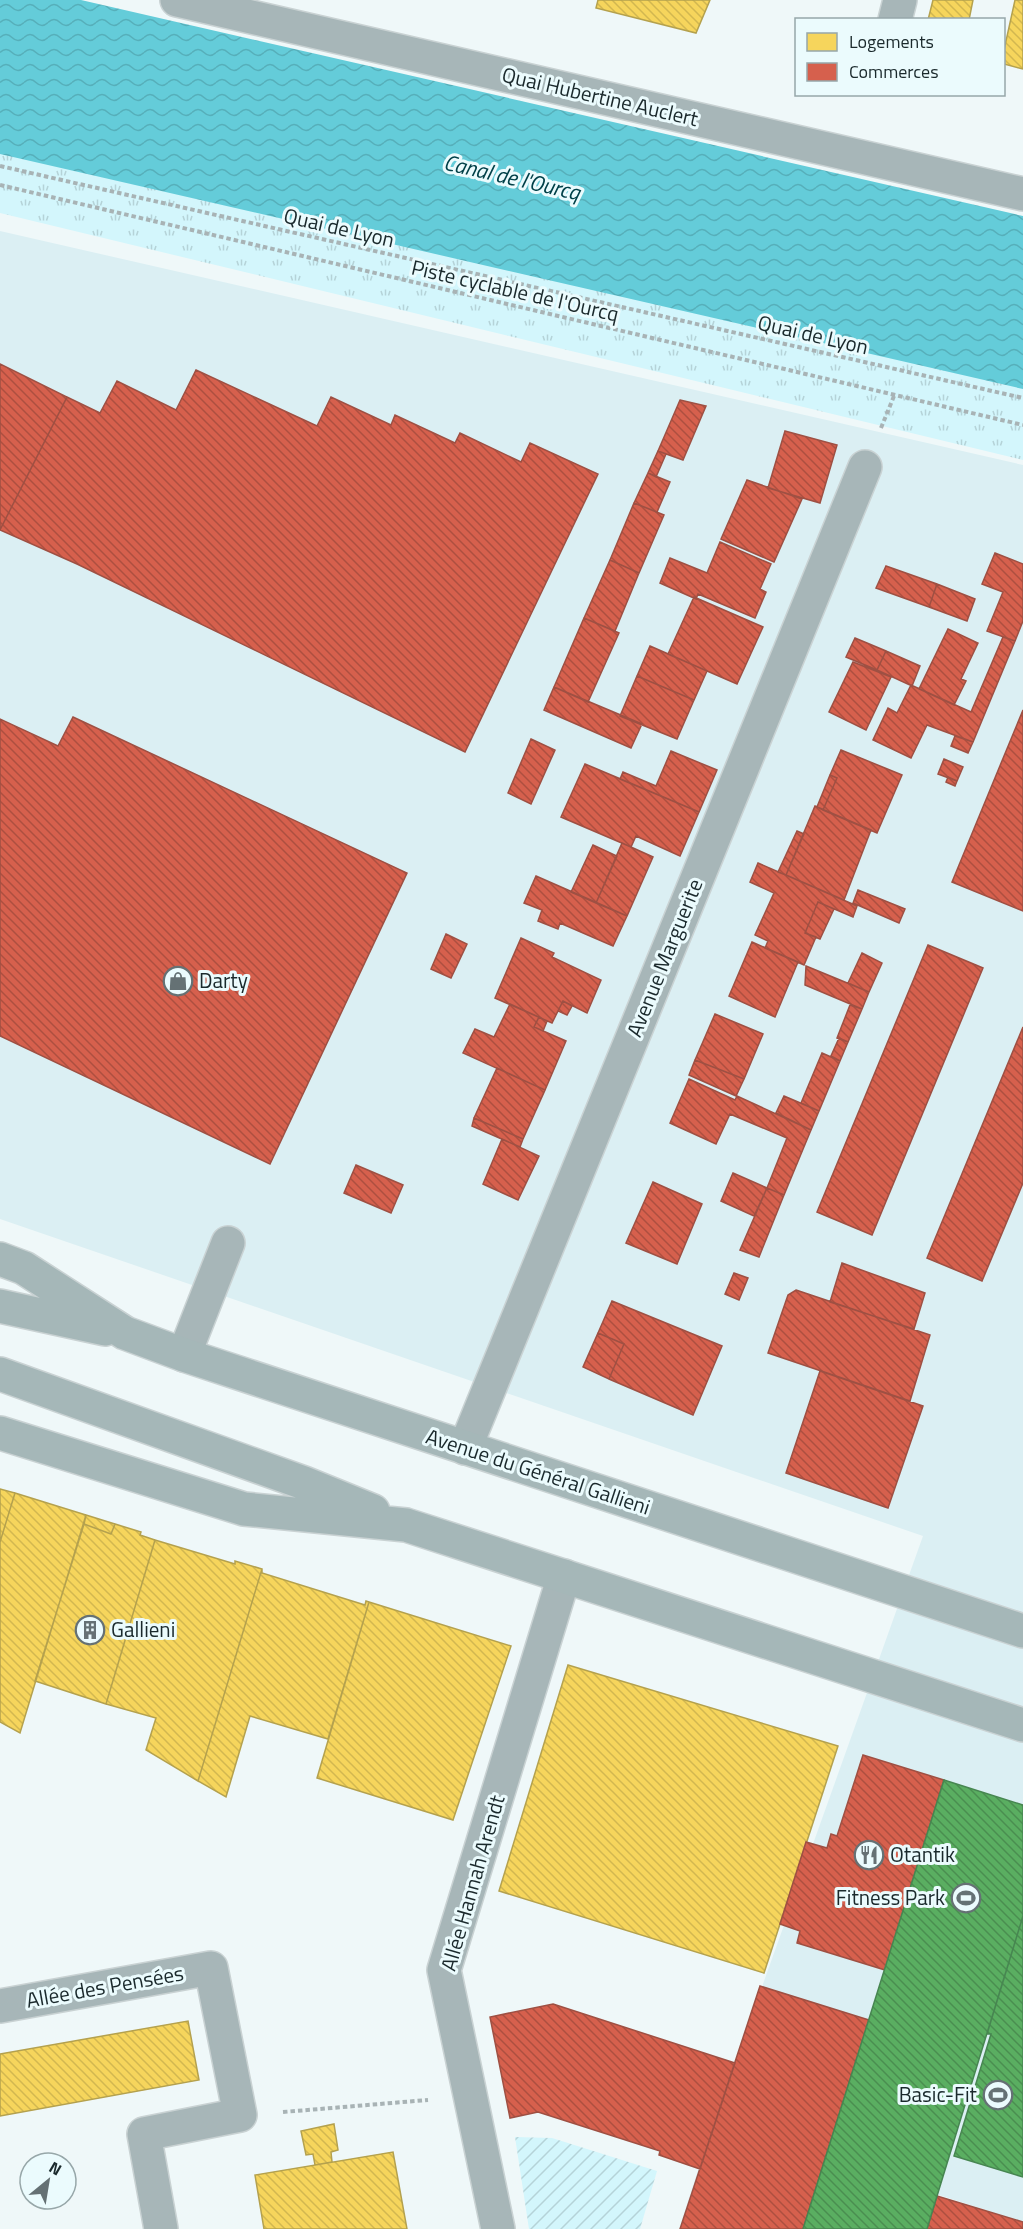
<svg xmlns="http://www.w3.org/2000/svg" width="1023" height="2229" viewBox="0 0 1023 2229" font-family="'Titillium Web',sans-serif">
	<style>
		.built { fill: #dbeff3 }
		.grass { fill: url(#grass-tufts) }
		.garden { fill: url(#garden-furrows) }
		.water { fill: url(#water-waves) }
		.homes { fill: url(#homes-back-hatch); stroke: #b4a14e; stroke-width: 1.5 }
		.shops { fill: url(#shops-back-hatch); stroke: #9e5043; stroke-width: 1.5 }
		.public { fill: url(#public-back-hatch); stroke: #478651; stroke-width: 1.5 }
		.lines { fill: none; stroke-linecap: round; stroke-linejoin: round }
		.minor-casing { stroke: #c9d2d3; stroke-width: 36 }
		.major-casing { stroke: #c9d2d3; stroke-width: 36 }
		.path { stroke: #a8b3b5; stroke-width: 4; stroke-dasharray: 4.5 3; stroke-linecap: butt }
		.minor { stroke: #a7b6b8; stroke-width: 33 }
		.major { stroke: #a5b7b8; stroke-width: 33 }
		.labels { text-anchor: middle; stroke-width: 6; stroke-linejoin: round; paint-order: stroke }
		.street-label { font-size: 21px; fill: #1a292c; stroke: #ebfbfd }
		.poi-label { font-size: 21px; fill: #1a292c; stroke: #ebfbfd; text-anchor: start }
		.water-label { font-size: 22px; font-style: italic; fill: #004048; stroke: #ebfbfd }
	</style>
	<defs>
		<pattern id="grass-tufts" width="24" height="20" patternUnits="userSpaceOnUse" patternTransform="scale(1.5)"><rect width="24" height="20" fill="#d3f6fc"/><path d="M3 7l-1-3M5 7V3M7 7l1-3M15 17l-1-3M17 17v-4M19 17l1-3" fill="none" stroke="#b5d3d8"/></pattern>
		<pattern id="garden-furrows" width="10" height="10" patternUnits="userSpaceOnUse" patternTransform="scale(1.5)"><rect width="10" height="10" fill="#d3f6fc"/><path d="M-1 1l2-2M0 10L10 0M9 11l2-2" fill="none" stroke="#b5d3d8"/></pattern>
		<pattern id="water-waves" width="16" height="10" patternUnits="userSpaceOnUse" patternTransform="scale(1.5)"><rect width="16" height="10" fill="#64ccd9"/><path d="M0 5q4-4 8 0t8 0" fill="none" stroke="#56afba"/></pattern>
		<pattern id="homes-back-hatch" width="6" height="6" patternUnits="userSpaceOnUse" patternTransform="scale(1.5)"><rect width="6" height="6" fill="#f6d55c"/><path d="M-1 5l2 2M0 0l6 6M5-1l2 2" fill="none" stroke="#d2b750"/></pattern>
		<pattern id="shops-back-hatch" width="6" height="6" patternUnits="userSpaceOnUse" patternTransform="scale(1.5)"><rect width="6" height="6" fill="#d6604d"/><path d="M-1 5l2 2M0 0l6 6M5-1l2 2" fill="none" stroke="#ad4f40"/></pattern>
		<pattern id="public-back-hatch" width="6" height="6" patternUnits="userSpaceOnUse" patternTransform="scale(1.5)"><rect width="6" height="6" fill="#5aae61"/><path d="M-1 5l2 2M0 0l6 6M5-1l2 2" fill="none" stroke="#4a8e50"/></pattern>
	</defs>
	<rect width="100%" height="100%" fill="#eff8f9"/>
	<path class="built" d="M0,231L1023,465V2222L936,2194L925,2229H679L713,2124L923,1536L0,1219Z"/>
	<path class="grass" d="M0,151L1023,388V460L0,213Z"/>
	<path class="garden" d="M515,2137L552,2138L657,2171L640,2229H529Z"/>
	<path class="water" d="M0,0H81L1023,216V389L0,154Z"/>
	<path class="homes" d="M598,0H710L696,33L596,8Z
		M933,0H973L969,20H928Z
		M1015,0H1023V69L1004,64V50Z
		M0,1489L15,1493L0,1542Z
		M15,1493L86,1515L20,1733L0,1722V1542Z
		M86,1515L115,1524L111,1534L84,1524Z
		M84,1524L111,1534L115,1524L141,1532L140,1535L155,1540L106,1704L35,1681Z
		M155,1540L235,1564V1561L262,1569L198,1781L146,1750L156,1718L106,1704Z
		M262,1569V1573L365,1605L366,1601L369,1602L328,1739L250,1716L226,1797L198,1781Z
		M369,1602L511,1646L453,1820L317,1778Z
		M568,1665L838,1746L764,1973L499,1891Z
		M188,2021L199,2080L0,2116V2054Z
		M334,2124L338,2150L331,2152L332,2162L315,2165L313,2154L306,2155L301,2131Z
		M393,2152L407,2229H264L255,2175Z"/>
	<path class="shops" d="M0,364L67,397L0,530Z
		M196,370L317,426L331,397L391,425L395,415L455,443L460,433L521,462L530,443L598,474L465,752L77,564L0,530L67,397L100,413L117,381L176,410Z
		M680,400L706,406L683,460L658,451Z
		M785,431L837,445L820,503L768,488Z
		M658,451L666,454L656,477L648,473Z
		M648,473L670,482L657,512L634,503Z
		M747,480L802,499L774,562L721,539Z
		M634,503L664,515L639,573L610,560Z
		M720,542L771,564L760,589L766,592L755,618L698,594L696,599L660,583L670,558L707,573Z
		M995,553L1023,564V621L1015,641L987,631L1003,592L982,584Z
		M610,560L639,573L615,631L584,618Z
		M886,566L937,584L929,607L876,588Z
		M937,584L975,599L967,621L929,607Z
		M694,597L763,627L737,684L668,654Z
		M584,618L619,633L588,702L554,687Z
		M948,629L978,643L961,679L966,681L954,705L919,689Z
		M1003,637L1015,641L973,742L927,725L911,758L873,740L888,708L897,713L911,685L971,712Z
		M855,638L886,651L877,670L846,657Z
		M650,646L707,671L694,700L637,676Z
		M886,651L920,666L912,686L877,670Z
		M853,662L891,677L866,730L829,712Z
		M637,676L694,700L677,739L620,716Z
		M554,687L642,724L631,748L544,710Z
		M1023,710V911L952,882Z
		M73,717L407,873L270,1164L0,1036V719L58,746Z
		M955,736L973,742L968,753L951,746Z
		M531,739L555,750L531,804L508,793Z
		M841,750L902,775L877,833L823,810L837,778L830,775Z
		M671,751L717,770L699,812L620,779L623,772L656,786Z
		M944,759L963,767L957,781L938,774Z
		M585,764L699,812L680,856L636,836L631,847L561,817Z
		M830,775L837,778L823,810L817,807Z
		M948,777L957,781L955,786L946,782Z
		M815,806L871,830L844,900L786,875Z
		M797,831L804,834L786,875L778,872Z
		M622,843L653,857L627,916L596,903Z
		M593,845L617,856L596,903L571,892Z
		M758,863L857,906L853,917L818,902L805,933L816,937L804,965L765,948L768,941L755,935L774,893L750,882Z
		M536,876L627,916L613,946L560,923L558,929L538,921L542,910L524,903Z
		M858,890L905,909L899,923L853,903Z
		M818,902L834,909L820,939L805,933Z
		M446,934L467,944L451,978L431,969Z
		M521,938L554,953L552,957L601,980L587,1013L563,1001L552,1023L495,998Z
		M752,942L798,962L775,1017L729,996Z
		M928,945L983,968L872,1235L817,1212Z
		M862,953L882,963L869,992L848,983Z
		M806,966L869,992L862,1009L805,985Z
		M563,1001L572,1006L567,1015L558,1011Z
		M510,1004L539,1017L534,1027L566,1041L545,1090L463,1053L475,1029L494,1037Z
		M850,1005L862,1009L848,1042L837,1038Z
		M715,1014L763,1034L744,1079L695,1060Z
		M539,1017L547,1021L543,1031L534,1027Z
		M1023,1027V1183L982,1281L927,1258Z
		M839,1038L848,1042L840,1061L831,1056Z
		M822,1053L840,1061L819,1111L801,1103Z
		M695,1060L744,1079L736,1096L689,1075Z
		M497,1068L545,1090L523,1139L474,1118Z
		M689,1079L735,1100L737,1096L811,1130L784,1195L767,1188L787,1138L730,1114L716,1144L670,1123Z
		M784,1096L819,1111L811,1130L776,1113Z
		M474,1118L523,1139L520,1147L472,1126Z
		M502,1139L539,1156L518,1200L483,1184Z
		M356,1165L403,1185L391,1213L344,1193Z
		M733,1173L767,1188L754,1216L721,1201Z
		M653,1182L702,1204L677,1264L626,1243Z
		M767,1188L784,1195L759,1257L740,1250Z
		M842,1263L925,1293L914,1329L830,1302Z
		M734,1273L748,1278L739,1300L725,1294Z
		M796,1290L930,1335L910,1401L768,1353L788,1295Z
		M612,1301L722,1346L693,1415L609,1379L624,1344L598,1333Z
		M598,1333L624,1344L609,1379L583,1367Z
		M820,1371L923,1406L888,1508L786,1473Z
		M863,1755L944,1780L885,1970L797,1943L800,1931L780,1924L806,1842L827,1848L831,1834L837,1836Z
		M760,1986L869,2020L803,2229H680Z
		M553,2004L735,2063L700,2169L659,2155L660,2151L538,2112L510,2118L490,2017Z
		M937,2196L1023,2222V2229H927Z"/>
	<path class="public" d="M944,1780L1023,1805V1916L937,2196L927,2229H803Z
		M1023,1916V2177L954,2156L991,2034H987Z"/>
	<g class="lines">
		<g class="minor-casing">
			<path id="minor" d="M177,0L1023,194
				M895,20L900,0
				M184,1355L228,1243
				M465,1448L865,467
				M0,2006L211,1968L240,2115L144,2134L161,2229
				M498,2229L444,1970L564,1576"/>
		</g>
		<g class="major-casing">
			<path id="major" d="M0,1259L24,1268L125,1333L184,1355L1023,1631
				M0,1306L105,1329
				M0,1374L304,1483L373,1511
				M0,1433L244,1509L406,1525L1023,1725"/>
		</g>
		<path class="path" d="M0,166L1023,398
			M0,185L1023,425
			M881,428L894,396
			M283,2112L428,2100"/>
		<use href="#minor" class="minor"/>
		<use href="#major" class="major"/>
	</g>
	<defs>
		<g id="shop-ring" transform="scale(1.5)"><circle r="9.5" fill="#ebfbfd" stroke="#657174" stroke-width="1.5"/><path d="M-5-2.5h2.3a2.7 3.5 0 0 1 5.4 0H5L5.5 6h-11ZM-1.5-2.5h3a1.5 2.3 0 0 0-3 0Z" fill="#657174"/></g>
		<g id="building-ring" transform="scale(1.5)"><circle r="9.5" fill="#ebfbfd" stroke="#657174" stroke-width="1.5"/><path d="M-4-6H4V6H1V3H-1V6H-4ZM-2.5-4.3h1.7v1.8h-1.7ZM.8-4.3h1.7v1.8H.8ZM-2.5-1h1.7V.8h-1.7ZM.8-1h1.7V.8H.8Z" fill="#657174"/></g>
		<g id="restaurant-ring" transform="scale(1.5)"><circle r="9.5" fill="#ebfbfd" stroke="#657174" stroke-width="1.5"/><path d="M-5-6h1v4h1v-4h1v4h1v-4h1v5L-1.5 .5V6h-2V.5L-5-1ZM5-6V6H3V1.5H1.5Q1.5-4 5-6Z" fill="#657174"/></g>
		<g id="stadium-ring" transform="scale(1.5)"><circle r="9.5" fill="#ebfbfd" stroke="#657174" stroke-width="1.5"/><path d="M0-5a6.5 5 0 1 0 0 10a6.5 5 0 1 0 0-10ZM-3.5-1.8h7v3.6h-7Z" fill="#657174"/></g>
	</defs>
	<g fill-rule="evenodd">
		<use href="#shop-ring" x="178" y="981"/>
		<use href="#building-ring" x="90" y="1630"/>
		<use href="#restaurant-ring" x="869" y="1855"/>
		<use href="#stadium-ring" x="966" y="1898"/>
		<use href="#stadium-ring" x="998" y="2095"/>
	</g>
	<g class="labels">
		<g class="street-label">
			<text transform="translate(600 97) rotate(13)" y="7">Quai Hubertine Auclert</text>
			<text transform="translate(339 228) rotate(13)" y="7">Quai de Lyon</text>
			<text transform="translate(515 291) rotate(13)" y="7">Piste cyclable de l'Ourcq</text>
			<text transform="translate(813 335) rotate(13)" y="7">Quai de Lyon</text>
			<text transform="translate(665 958) rotate(-68)" y="7">Avenue Marguerite</text>
			<text transform="translate(538 1472) rotate(18)" y="7">Avenue du Général Gallieni</text>
			<text transform="translate(473 1883) rotate(-74)" y="7">Allée Hannah Arendt</text>
			<text transform="translate(105 1987) rotate(-10)" y="7">Allée des Pensées</text>
		</g>
		<g class="poi-label">
			<text x="199" y="988">Darty</text>
			<text x="111" y="1637">Gallieni</text>
			<text x="890" y="1862">Otantik</text>
			<text x="945" y="1905" text-anchor="end">Fitness Park</text>
			<text x="977" y="2102" text-anchor="end">Basic-Fit</text>
		</g>
		<g class="water-label">
			<text transform="translate(512 177) rotate(13)" y="8">Canal de l'Ourcq</text>
		</g>
	</g>
	<rect x="795" y="18" width="210" height="78" fill="#ebfbfd" stroke="#97a7a9" stroke-width="1.5"/>
	<rect x="807" y="33" width="30" height="18" fill="#f6d55c" stroke="#97a7a9" stroke-width="1.5"/>
	<text x="849" y="48" font-size="18" fill="#1a292c">Logements</text>
	<rect x="807" y="63" width="30" height="18" fill="#d6604d" stroke="#97a7a9" stroke-width="1.5"/>
	<text x="849" y="78" font-size="18" fill="#1a292c">Commerces</text>
	<g transform="translate(48 2181) rotate(30)"><circle r="28" fill="#ebfbfd" stroke="#97a7a9" stroke-width="1.5"/>
	<path d="M0-4.5L10 22L0 15L-10 22Z" fill="#657174"/>
	<text y="-9" font-size="16" font-weight="bold" text-anchor="middle" fill="#1a292c">N</text>
	</g>
</svg>
